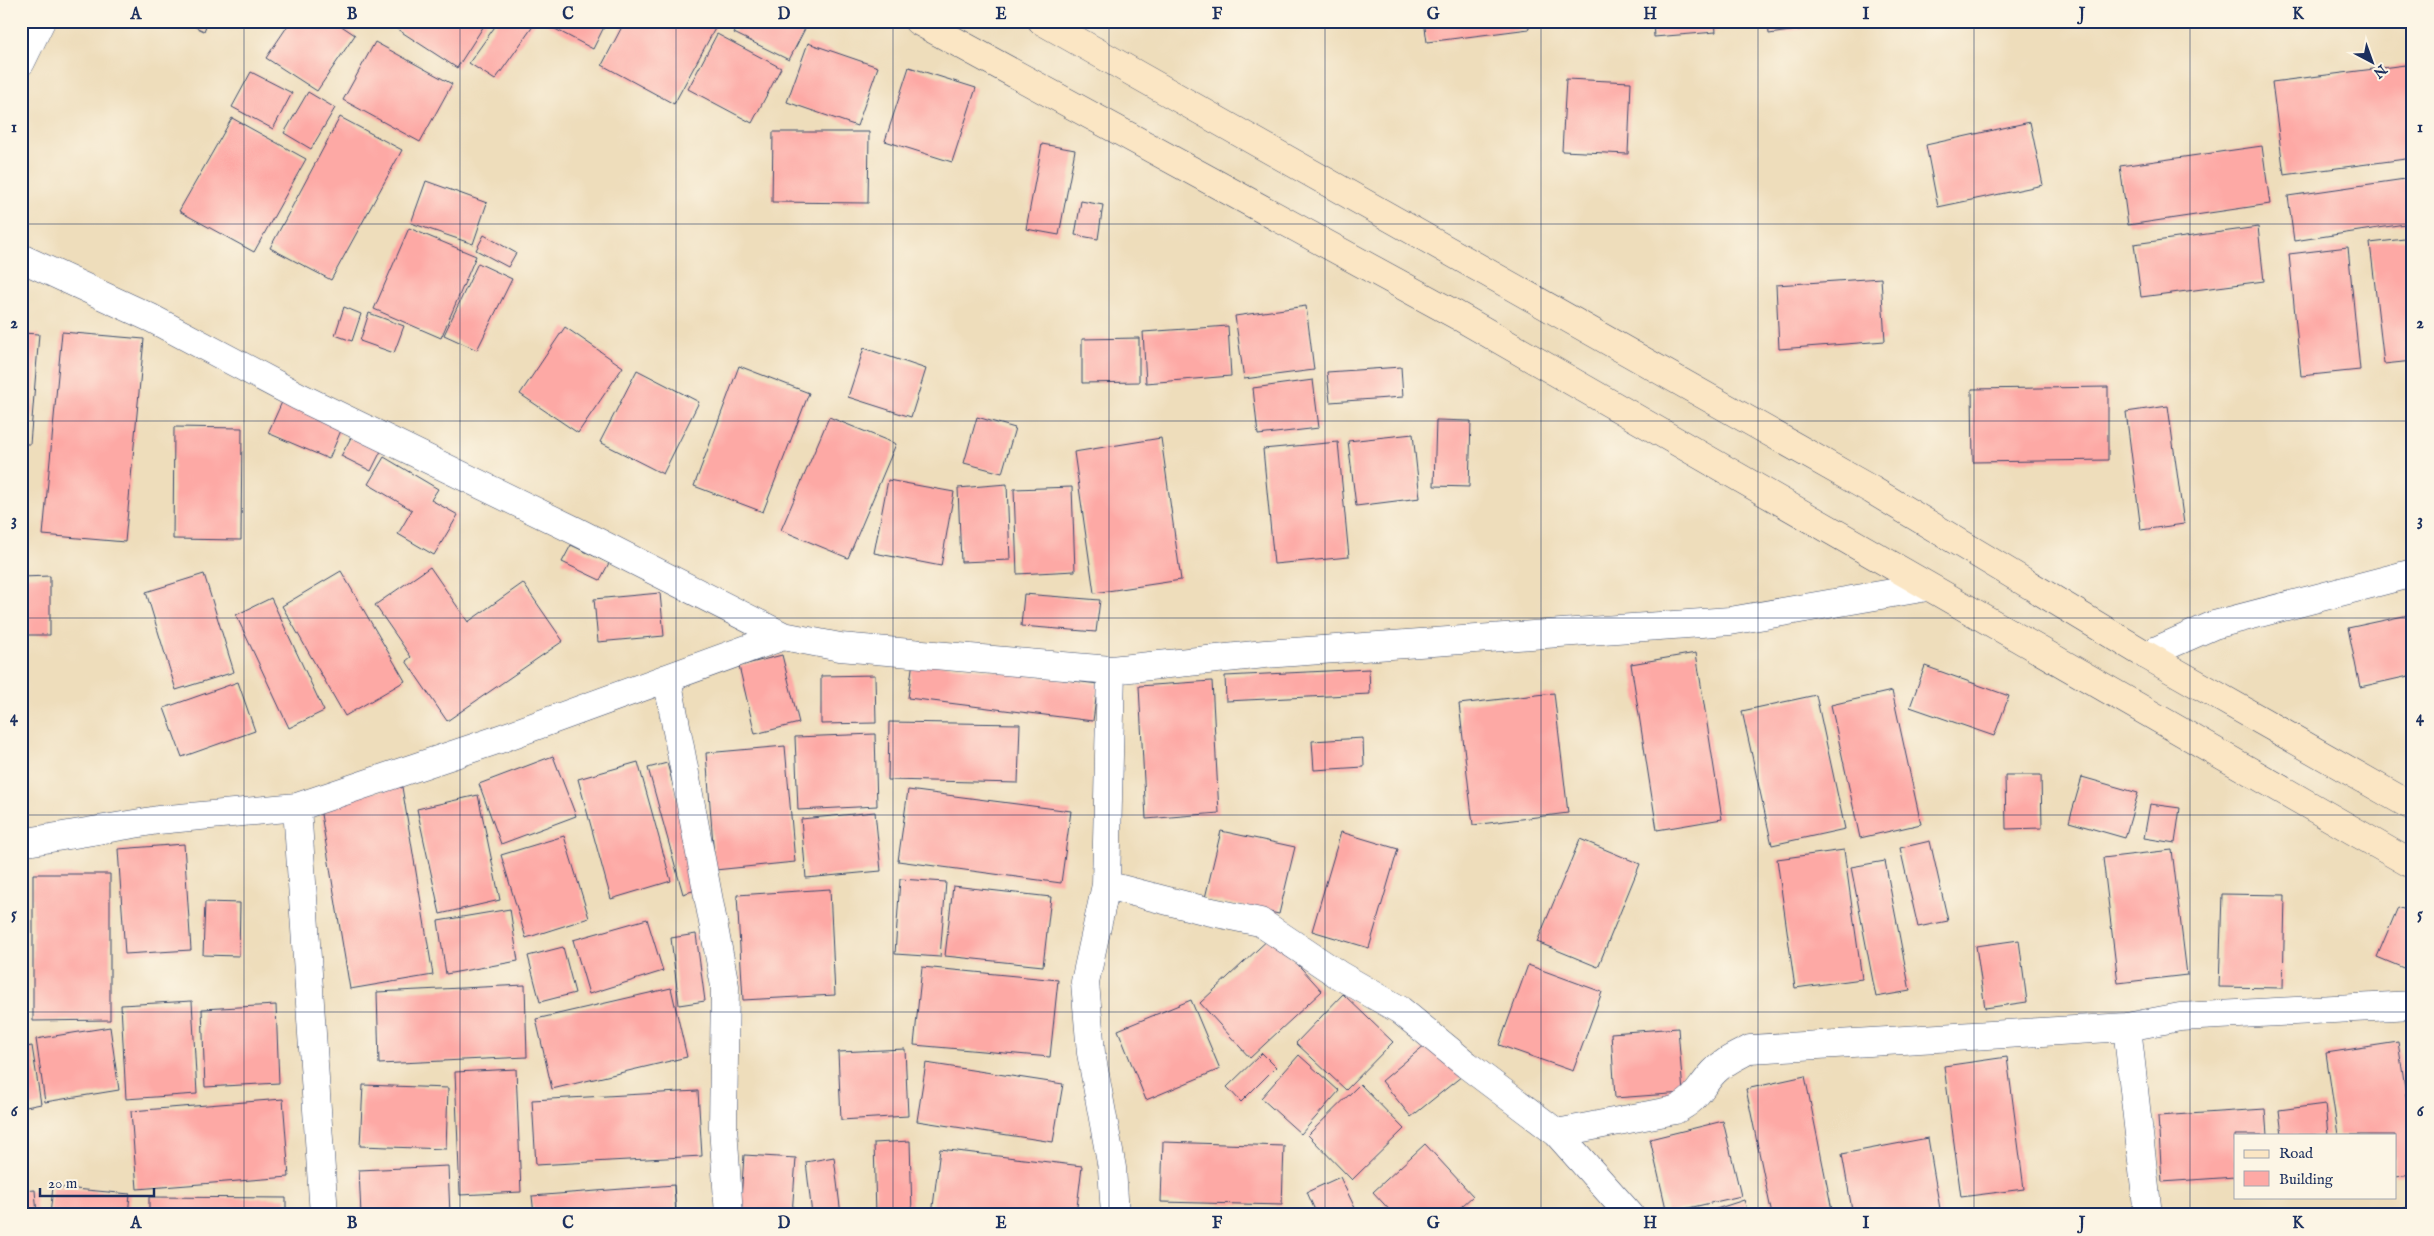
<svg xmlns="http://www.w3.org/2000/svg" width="2434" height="1236" viewBox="0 0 2434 1236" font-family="'IM FELL English',serif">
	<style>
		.building { fill: #fda9a5 }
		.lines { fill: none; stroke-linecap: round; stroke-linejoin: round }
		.minor-casing { stroke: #3b496c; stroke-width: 29 }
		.secondary-casing { stroke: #3b496c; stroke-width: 29 }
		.minor { stroke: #fff; stroke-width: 28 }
		.secondary { stroke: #fbe6c4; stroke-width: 28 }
		.grid { fill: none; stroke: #1b2f5e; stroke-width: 1; stroke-opacity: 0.55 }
		.neatline { fill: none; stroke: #1b2f5e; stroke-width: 2 }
		.grid-label { font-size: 16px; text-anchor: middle; font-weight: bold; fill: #1b2f5e }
	</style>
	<rect width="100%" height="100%" fill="#fcf5e5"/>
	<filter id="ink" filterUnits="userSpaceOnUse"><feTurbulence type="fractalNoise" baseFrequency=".02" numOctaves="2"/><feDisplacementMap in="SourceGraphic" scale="10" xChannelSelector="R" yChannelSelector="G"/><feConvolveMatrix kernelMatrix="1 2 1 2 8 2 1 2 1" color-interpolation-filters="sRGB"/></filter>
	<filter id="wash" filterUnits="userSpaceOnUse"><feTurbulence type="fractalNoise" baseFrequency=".0096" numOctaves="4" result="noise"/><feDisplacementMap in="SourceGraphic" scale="20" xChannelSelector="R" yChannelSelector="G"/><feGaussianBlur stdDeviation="1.12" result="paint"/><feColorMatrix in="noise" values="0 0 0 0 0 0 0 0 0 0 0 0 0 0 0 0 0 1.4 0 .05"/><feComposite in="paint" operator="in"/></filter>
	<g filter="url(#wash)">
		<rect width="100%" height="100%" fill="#edb"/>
		<g id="blocks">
			<path class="building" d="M183,21H208L204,31Z
				M291,21H334L355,35L317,91L266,58Z
				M402,21H487L457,68L397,29Z
				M499,21L536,22L495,80L469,63Z
				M540,21H607L593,49Z
				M625,21H714L718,23L674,104L602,65Z
				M740,21H809L789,60L734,33Z
				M1424,21H1528L1529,29L1427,42Z
				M1653,21H1715L1716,32L1654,37Z
				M1768,21H1853V22L1769,34Z
				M717,34L781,68L752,123L688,89Z
				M375,42L452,84L420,142L343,100Z
				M808,43L878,67L857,126L787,102Z
				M2413,64V158L2284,175L2272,82Z
				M909,67L976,88L952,162L885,141Z
				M251,72L292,93L273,129L232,107Z
				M1566,79L1631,82L1628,154L1562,151Z
				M308,92L335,108L311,149L284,133Z
				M340,117L402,150L331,280L270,248Z
				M232,118L306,159L254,252L179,211Z
				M2030,122L2043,185L1938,207L1926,145Z
				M773,132H869L868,203L772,202Z
				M1042,144L1075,150L1059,235L1026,229Z
				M2262,146L2270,204L2128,225L2120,166Z
				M2405,179L2411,223L2294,241L2288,196Z
				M426,181L487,203L473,244L411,223Z
				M1081,201L1103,205L1098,239L1075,235Z
				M2258,227L2264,281L2141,297L2134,244Z
				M409,228L476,256L441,338L374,309Z
				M484,235L516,253L508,267L476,250Z
				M2413,238V361L2384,364L2370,243Z
				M2348,247L2360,370L2301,376L2289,254Z
				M478,263L512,279L477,350L444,335Z
				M1881,278L1885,341L1779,349L1776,285Z
				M1306,306L1314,370L1244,379L1235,316Z
				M344,307L361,314L352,341L335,335Z
				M369,313L404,326L394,353L360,341Z
				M1228,326L1231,376L1146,383L1143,332Z
				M565,327L623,367L578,433L520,394Z
				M62,332L144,339L125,542L43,535Z
				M21,333L39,334L30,444H21Z
				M1139,338V382L1082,383V339Z
				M864,348L926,369L911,417L848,397Z
				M739,366L809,393L763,512L694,486Z
				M1401,367L1403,397L1330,402L1327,372Z
				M637,370L699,402L663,474L600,442Z
				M1313,380L1319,428L1258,435L1253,388Z
				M2108,387V460L1973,462L1972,389Z
				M282,402L342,428L329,459L268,433Z
				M2168,406L2184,524L2141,530L2126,412Z
				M829,417L896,444L848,558L781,530Z
				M977,417L1015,428L1002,473L964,463Z
				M1436,420L1471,421L1469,487L1434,486Z
				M174,427L242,428L241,540L173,539Z
				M355,430L384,445L371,471L341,456Z
				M1413,434L1420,498L1356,506L1348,441Z
				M1161,438L1181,580L1094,593L1074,452Z
				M1338,442L1349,557L1274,564L1263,449Z
				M384,457L438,489L431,500L458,515L434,555L398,534L412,510L368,484Z
				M888,480L954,492L941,566L874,553Z
				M1007,484L1010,560L961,562L958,488Z
				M1072,487L1075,571L1017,574L1014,489Z
				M571,545L609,563L600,580L562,562Z
				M430,567L468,622L523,583L563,641L447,721L406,661L411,657L375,605Z
				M341,571L405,681L345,716L282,606Z
				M204,574L234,672L176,690L146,592Z
				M50,576V635H21V577Z
				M660,593L664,636L598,642L594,599Z
				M1024,594L1100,600L1096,632L1021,626Z
				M271,598L324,711L289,728L236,615Z
				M2413,614V675L2360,687L2348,628Z
				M1696,653L1722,819L1657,830L1631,664Z
				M782,655L799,723L755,734L739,666Z
				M913,661L1098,684L1093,721L908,698Z
				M1925,666L2009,696L1994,736L1910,707Z
				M1369,669L1370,694L1226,701L1225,676Z
				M875,675L876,723L821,724V676Z
				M1212,681L1219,813L1146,819L1139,686Z
				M238,682L255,731L182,757L164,708Z
				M1892,691L1921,824L1860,838L1831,705Z
				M1554,693L1568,813L1473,825L1459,704Z
				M1816,695L1845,829L1772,845L1742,711Z
				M889,722L1020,724L1018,783L888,780Z
				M875,734L877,806L798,810L795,737Z
				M1363,738L1364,767L1314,770L1312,741Z
				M785,746L795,862L715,870L706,753Z
				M553,756L576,816L501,844L479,784Z
				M638,762L671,881L611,899L578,779Z
				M667,763L702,888L683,894L648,768Z
				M2005,775H2041L2042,828L2006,829Z
				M2082,777L2138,793L2125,838L2069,822Z
				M402,787L433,975L350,989L319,802Z
				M908,790L1071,811L1061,883L898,861Z
				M478,795L500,900L440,914L417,809Z
				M2150,804L2180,808L2175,843L2144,838Z
				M875,812L881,871L806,878L801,819Z
				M1221,831L1295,847L1279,914L1205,898Z
				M1341,832L1398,849L1369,948L1312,931Z
				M564,836L589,918L526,938L501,855Z
				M1580,839L1640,864L1598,967L1537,942Z
				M1930,841L1948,921L1918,927L1900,848Z
				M184,844L191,950L125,954L118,849Z
				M1844,850L1862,979L1795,988L1777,859Z
				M2172,850L2187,975L2118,983L2103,858Z
				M1885,861L1910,991L1876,997L1851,867Z
				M33,874H110V1020L33,1021Z
				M900,879L946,882L940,957L895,954Z
				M953,886L1051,897L1043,966L945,956Z
				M830,889L835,995L743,1000L737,895Z
				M2222,894L2285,895L2283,988L2219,987Z
				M205,902L240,903L239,956L203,955Z
				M2398,907L2413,913V972L2377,957Z
				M510,909L518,961L446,974L438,921Z
				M647,919L663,971L589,994L573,940Z
				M696,934L705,1001L679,1005L671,938Z
				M1272,936L1322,991L1250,1058L1200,1003Z
				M2019,940L2027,1002L1985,1008L1976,946Z
				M563,947L575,993L540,1002L528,956Z
				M1528,965L1602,992L1573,1071L1499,1045Z
				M922,967L1058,980L1050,1057L914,1045Z
				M525,985L527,1057L379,1064L377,992Z
				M671,988L687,1057L552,1089L536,1019Z
				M1343,994L1393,1042L1346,1090L1296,1043Z
				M1191,1000L1220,1069L1146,1100L1118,1030Z
				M192,1001L197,1094L126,1099L121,1005Z
				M276,1005L279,1083L205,1087L202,1009Z
				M110,1027L119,1090L45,1102L36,1039Z
				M1678,1028L1683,1093L1615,1098L1611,1033Z
				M1432,1039L1462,1076L1411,1117L1382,1081Z
				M2398,1042L2413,1142V1175L2395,1177V1135H2338L2326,1053Z
				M32,1046L41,1104L21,1108V1048Z
				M905,1049L908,1116L841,1120L838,1052Z
				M1262,1053L1276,1067L1241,1102L1227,1087Z
				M1299,1055L1339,1091L1301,1134L1261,1098Z
				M2007,1057L2024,1189L1961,1197L1944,1066Z
				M926,1063L1063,1084L1053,1142L917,1121Z
				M516,1069L521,1192L460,1195L455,1072Z
				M1805,1076L1833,1215H1772L1746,1089Z
				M1360,1084L1404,1129L1352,1180L1308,1135Z
				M363,1085L448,1088L446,1149L360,1146Z
				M698,1091L702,1156L536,1165L532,1100Z
				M283,1099L289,1177L137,1189L131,1111Z
				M2325,1104L2328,1135H2282L2279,1110Z
				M2265,1109L2267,1135H2235V1177L2162,1182L2158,1116Z
				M1723,1121L1741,1196L1667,1213L1650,1139Z
				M1928,1138L1941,1215H1853L1842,1154Z
				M910,1141L912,1215H876L874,1143Z
				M1163,1142L1284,1146L1282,1205L1161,1202Z
				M1425,1144L1473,1196L1452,1215H1394L1373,1192Z
				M940,1149L1082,1166L1076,1215H932Z
				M744,1155L796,1158L792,1215H740Z
				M834,1157L841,1215H812L806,1162Z
				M448,1166L450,1215H361L359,1170Z
				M1340,1177L1355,1208L1340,1215H1317L1307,1192Z
				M674,1185L676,1215H534L532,1196Z
				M53,1187L130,1194L128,1215H50Z
				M35,1190L37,1215H21V1191Z
				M149,1197L286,1198V1215H149Z
				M1744,1200L1749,1215H1701V1214Z
				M2413,1207V1215H2397L2396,1209Z"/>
		</g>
	</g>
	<g filter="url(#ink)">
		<use href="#blocks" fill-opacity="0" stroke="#3b496c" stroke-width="1"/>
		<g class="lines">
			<g class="minor-casing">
				<path id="minor" d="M21,62L41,21
					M21,258L151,318L298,396L576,531L783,636L840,647L1111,670L1265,654L1730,621L1927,587
					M2146,655L2214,625L2413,573
					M1111,670L1106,885L1085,982L1091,1053L1112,1168L1115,1215
					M667,678L725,986L723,1127L729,1215
					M297,807L324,1215
					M21,843L158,820L297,807L497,740L783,636
					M1106,885L1207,911L1260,922L1339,975L1400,1010L1467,1065L1557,1133L1630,1215
					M1557,1133L1675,1110C1698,1099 1698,1089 1714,1072C1724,1061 1737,1056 1750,1049L2127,1027
					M2148,1215L2127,1027L2180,1017L2413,1005"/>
			</g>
			<g class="secondary-casing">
				<path id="secondary" d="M918,21L1460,317L2413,865
					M1042,21L1872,490L2146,655L2413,807"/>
			</g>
			<use href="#minor" class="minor"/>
			<use href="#secondary" class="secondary"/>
		</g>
	</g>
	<path class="grid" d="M244,21V1215M460,21V1215M676,21V1215M893,21V1215M1109,21V1215M1325,21V1215M1541,21V1215M1758,21V1215M1974,21V1215M2190,21V1215M21,224H2413M21,421H2413M21,618H2413M21,815H2413M21,1012H2413"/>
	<rect width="2434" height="1236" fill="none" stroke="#fcf5e5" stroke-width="55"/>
	<rect x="2234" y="1134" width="162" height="65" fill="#fcf5e5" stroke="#a2a6af"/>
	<rect x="2244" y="1150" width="25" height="8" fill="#fbe6c4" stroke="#a2a6af"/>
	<text x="2279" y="1158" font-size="15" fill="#1b2f5e">Road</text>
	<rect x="2244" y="1171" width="25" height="15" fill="#fda9a5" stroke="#a2a6af"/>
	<text x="2279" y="1184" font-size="15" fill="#1b2f5e">Building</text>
	<g transform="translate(2372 62) rotate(139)" stroke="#fcf5e5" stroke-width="4" paint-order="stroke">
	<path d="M0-4L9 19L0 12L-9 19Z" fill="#1b2f5e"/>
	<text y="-8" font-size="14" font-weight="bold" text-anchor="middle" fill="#1b2f5e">N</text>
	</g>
	<path d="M40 1188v8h114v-8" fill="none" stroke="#1b2f5e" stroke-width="2.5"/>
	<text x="48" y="1188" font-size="15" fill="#1b2f5e" stroke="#fcf5e5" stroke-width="4" paint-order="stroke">20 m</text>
	<rect x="28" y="28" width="2378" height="1180" class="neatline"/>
	<g class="grid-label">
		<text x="136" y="19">A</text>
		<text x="352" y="19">B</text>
		<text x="568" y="19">C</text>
		<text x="784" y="19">D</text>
		<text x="1001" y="19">E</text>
		<text x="1217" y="19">F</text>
		<text x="1433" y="19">G</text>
		<text x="1650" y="19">H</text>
		<text x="1866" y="19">I</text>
		<text x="2082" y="19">J</text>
		<text x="2298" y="19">K</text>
		<text x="14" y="132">1</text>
		<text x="2420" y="132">1</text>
		<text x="14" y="328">2</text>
		<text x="2420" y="328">2</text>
		<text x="14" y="525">3</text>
		<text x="2420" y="525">3</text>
		<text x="14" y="722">4</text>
		<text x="2420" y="722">4</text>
		<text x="14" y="919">5</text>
		<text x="2420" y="919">5</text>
		<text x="14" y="1116">6</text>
		<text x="2420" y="1116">6</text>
		<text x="136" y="1228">A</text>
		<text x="352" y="1228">B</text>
		<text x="568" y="1228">C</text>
		<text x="784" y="1228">D</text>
		<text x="1001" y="1228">E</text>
		<text x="1217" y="1228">F</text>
		<text x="1433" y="1228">G</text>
		<text x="1650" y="1228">H</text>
		<text x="1866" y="1228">I</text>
		<text x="2082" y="1228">J</text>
		<text x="2298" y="1228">K</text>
	</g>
</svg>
